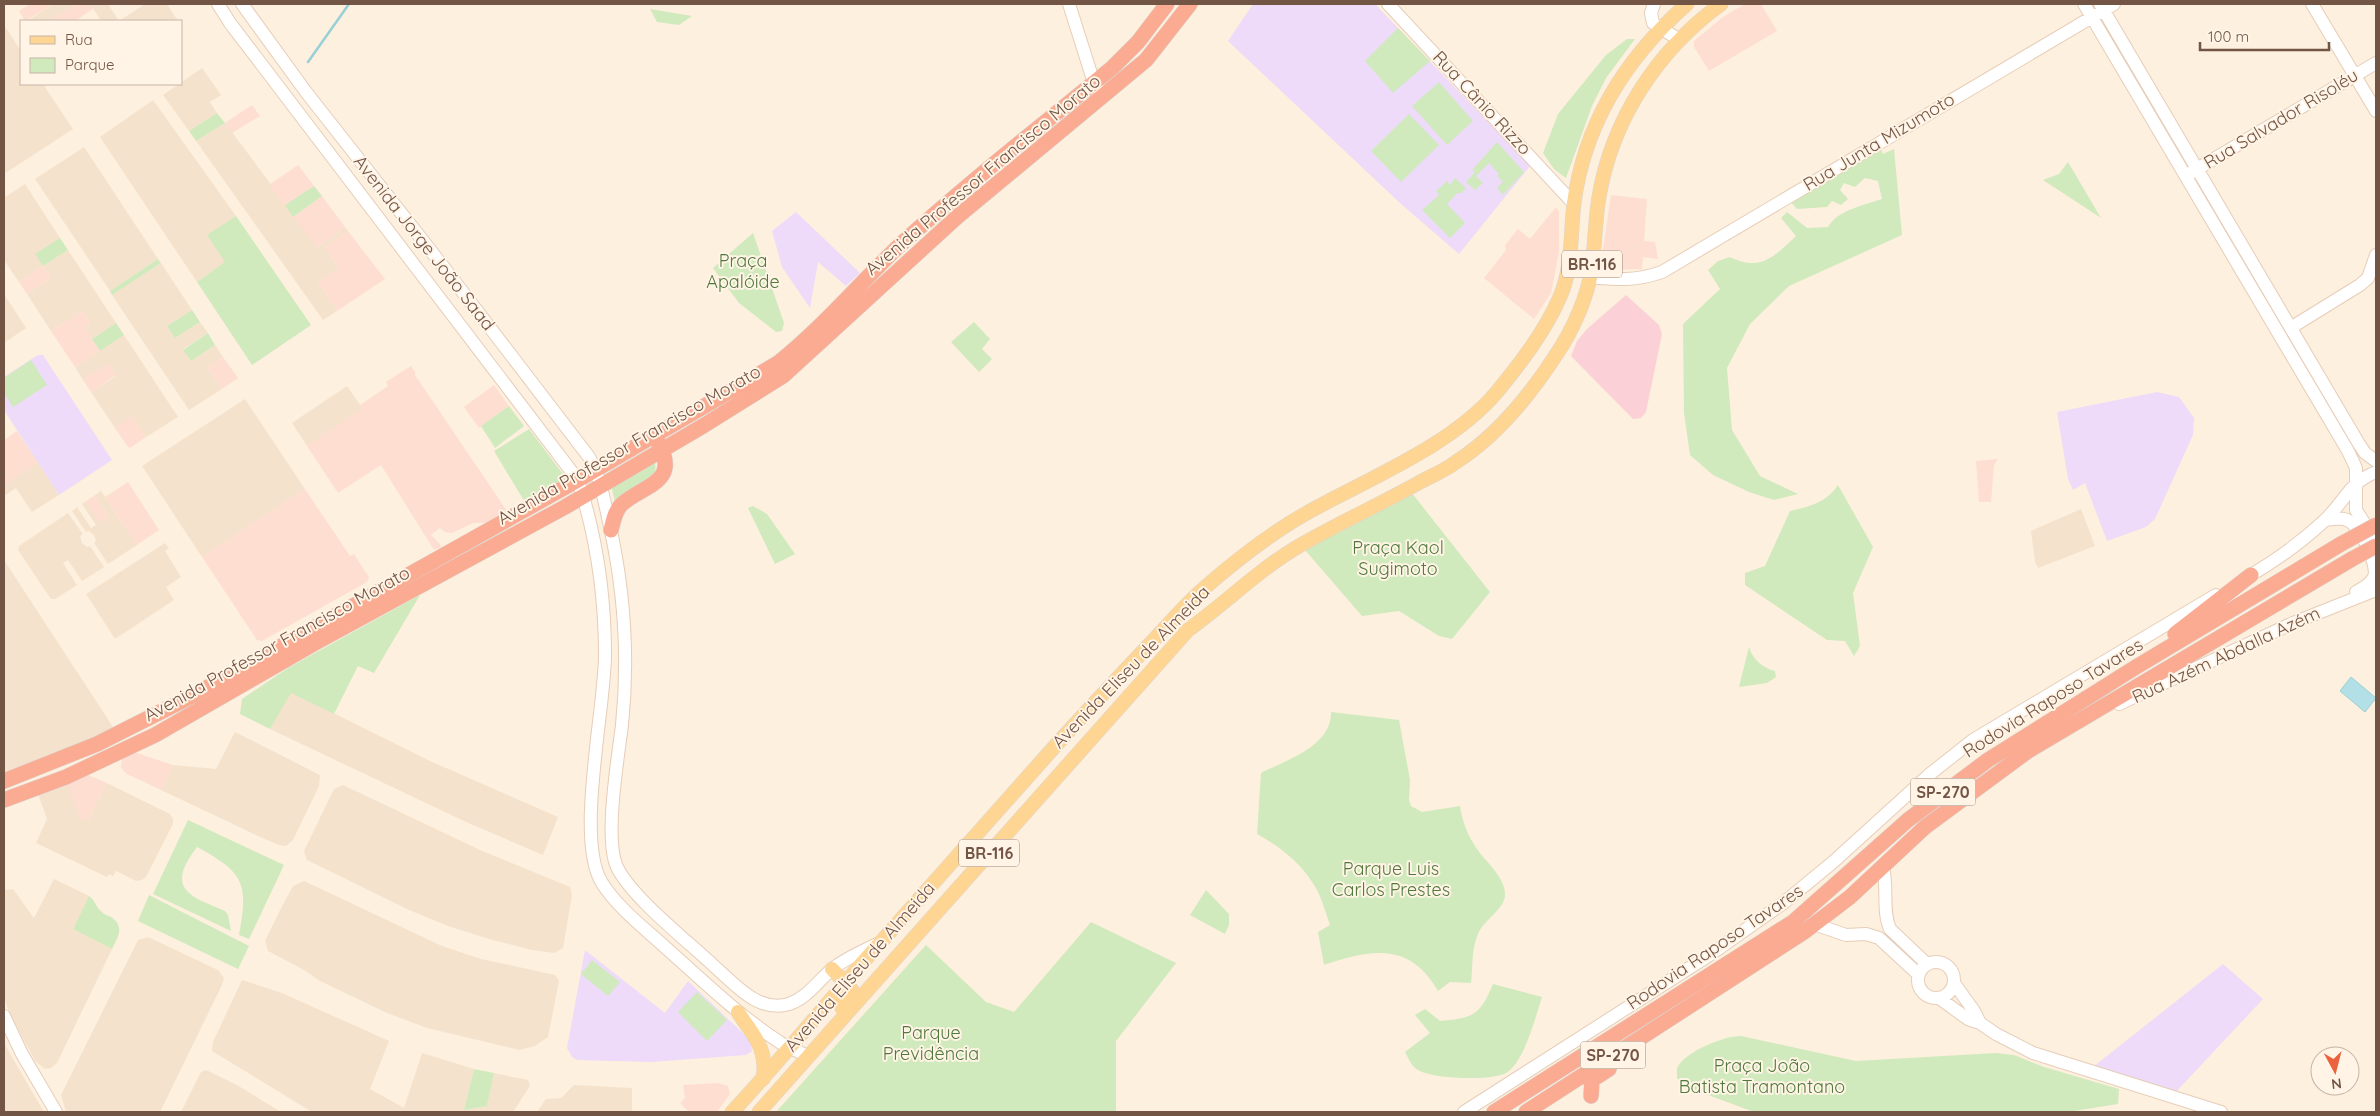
<svg xmlns="http://www.w3.org/2000/svg" width="2380" height="1116" viewBox="0 0 2380 1116" font-family="Quicksand,sans-serif">
	<style>
		.residential { fill: #f4e2cc }
		.commercial { fill: #feded1 }
		.education { fill: #eddbf9 }
		.medical { fill: #fbd1d7 }
		.green { fill: #d0eabd }
		.water { fill: #b3e0e6; stroke: #99d0d8 }
		.lines { fill: none; stroke-linecap: round; stroke-linejoin: round }
		.stream { stroke: #99d0d8; stroke-width: 2.5 }
		.secondary-casing { stroke: #e6cdb8; stroke-width: 14 }
		.primary-casing { stroke: #ddd6d3; stroke-width: 15 }
		.highway-casing { stroke: #ddd6d3; stroke-width: 16 }
		.secondary { stroke: #fff; stroke-width: 12 }
		.primary { stroke: #fed593; stroke-width: 14 }
		.highway { stroke: #faab92; stroke-width: 15 }
		.highway-bridge-casing { stroke: #ddd6d3; stroke-width: 16; stroke-linecap: butt }
		.highway-bridge { stroke: #faab92; stroke-width: 15 }
		.labels { text-anchor: middle; stroke-width: 4; stroke-linejoin: round; paint-order: stroke }
		.shield { fill: #fff4e5; stroke: #9d8576; stroke-width: 1 }
		.shield-label { font-size: 16px; font-weight: bold; fill: #735546 }
		.street-label { font-size: 18px; fill: #735546; stroke: #fff4e5 }
		.park-label { font-size: 18px; fill: #51793e; stroke: #fff4e5 }
	</style>
	<rect width="100%" height="100%" fill="#fdf0de"/>
	<path class="residential" d="M54,4H76L49,21H27Z
		M90,4H108L119,21L145,4H167L178,21H97L100,19Z
		M4,25L21,51V84H43L73,129L4,174Z
		M202,68L221,95L210,102L217,113L189,131L163,95Z
		M153,100L236,216L208,235L226,262L197,282L100,137Z
		M225,123L318,247L345,227L348,231L325,247L339,268L318,282L337,311L323,320L196,141Z
		M84,147L158,259L110,291L35,179Z
		M25,184L60,238L36,254L43,266L68,250L116,323L92,339L84,327L90,323L82,311L51,331L27,294L51,278L43,266L19,282L4,260V198Z
		M161,263L192,310L167,326L175,338L200,322L208,333L183,349L191,361L215,345L223,357L207,367L222,389L189,410L112,295Z
		M4,294L26,328L4,343Z
		M124,335L178,417L146,437L132,417L115,428L91,392L116,376L108,364L83,380L75,367Z
		M347,386L363,409L307,446L292,423Z
		M245,399L305,489L202,557L142,466Z
		M38,462L59,495L32,512L16,488L4,496V485Z
		M101,491L137,545L108,564L94,543L96,541L94,535L89,531L86,532L72,511L77,507L91,528L96,525L82,504L86,501L100,522L109,517L94,496Z
		M2081,509L2095,546L2038,568L2035,562L2031,531Z
		M68,513L83,534L80,536L82,543L87,547L90,546L104,567L82,581L68,560L63,563L77,585L55,599H51L18,550L19,546Z
		M165,543L169,548L165,551L181,577L166,587L174,600L115,639L86,594Z
		M4,560L113,727L112,730L80,744L4,775Z
		M291,692L430,761L558,817L543,855L466,822L270,729Z
		M235,732L320,775L319,786L293,840L286,846L279,845L258,836L161,790L173,765L216,769Z
		M107,783L170,814L173,819V824L146,877L142,880L136,881L116,871L113,876L109,874L107,877L36,843L47,819L38,794L67,784L88,820Z
		M343,785L480,850L570,887L572,895L563,948L554,953L532,950L489,939L448,926L409,910L307,860L304,851L334,789Z
		M54,879L89,896L73,929L112,949L57,1063L51,1068L45,1069L35,1061L9,1012L4,997V890L13,889L34,918Z
		M304,881L442,946L481,959L555,975L559,981L548,1037L535,1046L519,1050L427,1028L387,1013L318,980L306,971L268,951L265,941L280,910L293,886Z
		M148,937L218,970L224,978L221,987L160,1112H66L61,1095L138,940Z
		M242,980L282,993L389,1041L370,1089L404,1108L422,1053L474,1069L464,1110L487,1106L494,1073L528,1080L530,1086L513,1112H312L212,1051L213,1042Z
		M4,1043L27,1083L44,1112H4Z
		M206,1070L237,1085L281,1112H181L201,1072Z
		M574,1085L632,1088V1112H537L546,1099L561,1098Z"/>
	<path class="commercial" d="M30,4H54L25,21L19,11Z
		M76,4H90L93,9L75,21H49Z
		M1745,4H1761L1777,31L1709,71L1694,47V41L1723,17Z
		M252,105L260,116L232,133L225,123Z
		M298,165L314,186L285,205L269,185Z
		M1611,195L1647,199L1644,241L1655,242L1658,259L1643,257L1642,269L1600,270Z
		M322,196L345,227L318,247L293,217Z
		M1556,207L1559,212V252L1551,293L1534,319L1484,278L1506,250L1505,245L1518,229L1530,239Z
		M348,231L385,279L337,311L318,282L339,268L325,247Z
		M43,266L51,278L27,294L19,282Z
		M82,311L90,323L84,327L100,351L75,367L51,331Z
		M223,357L238,378L222,389L207,367Z
		M108,363L116,375L91,392L83,380Z
		M411,366L415,372V375L507,511L485,523H473L452,533L445,532L440,528L431,535L440,544L441,547L434,550L381,465L338,493L307,446L362,409L360,405L388,386L386,382Z
		M494,385L509,406L479,428L464,407Z
		M132,416L146,437L130,448L128,447L115,428Z
		M17,431L38,462L4,485V440Z
		M1998,459L1994,465L1991,502H1979L1976,461Z
		M128,482L159,530L137,545L105,497Z
		M305,489L350,556L354,554L369,577L367,582L262,641L257,640L202,557Z
		M94,496L109,517L100,523L86,501Z
		M134,752L173,765L161,790L127,774L121,768L122,758Z
		M88,775L107,783L88,820H81L67,784Z
		M719,1083L728,1086L730,1094L717,1112H689L680,1103L685,1098L683,1085Z"/>
	<path class="education" d="M1253,4H1375L1530,166L1459,254L1401,204L1228,41Z
		M796,212L860,273L846,286L818,262L810,308L782,267L772,231Z
		M38,355H43L112,460L59,495L4,410V377Z
		M2157,392L2179,397L2194,418L2193,435L2155,519L2146,527L2107,541L2085,483L2073,490L2068,479L2057,412Z
		M585,950L665,1013L688,981L750,1040L752,1051L746,1055L651,1062L577,1060L572,1057L567,1048Z
		M2223,964L2263,999L2175,1093L2093,1067Z"/>
	<path class="medical" d="M1626,295L1659,325L1662,334L1646,412L1641,418L1633,419L1571,356L1577,341L1587,329Z"/>
	<path class="green" d="M650,9L692,16L679,25L657,22Z
		M1398,28L1430,61L1393,93L1365,61Z
		M1627,39H1635L1606,78L1592,106L1566,178L1554,169L1543,153L1558,114L1606,55Z
		M1439,82L1473,121L1447,145L1412,106Z
		M217,113L225,123L196,141L189,131Z
		M1409,114L1439,145L1401,182L1371,151Z
		M1497,142L1524,172L1503,195L1497,188L1503,182L1497,176L1499,174L1489,163L1476,176L1483,183L1475,190L1466,182L1475,172L1472,170Z
		M1880,146L1883,154L1894,149L1902,235L1789,286L1750,324L1727,368L1732,430L1760,476L1798,494L1774,500L1749,492L1713,475L1690,455L1684,413L1683,324L1720,289L1708,270L1718,261L1730,257C1760,272 1774,257 1796,236L1781,218L1787,212L1807,228L1828,227C1838,210 1864,205 1882,199L1878,181L1865,178L1855,187L1844,183L1840,190L1848,199L1841,205L1832,201L1827,207L1797,209L1791,202Z
		M2068,162L2101,218L2043,180L2059,174Z
		M1455,178L1466,188L1462,193H1457L1447,204L1465,223L1450,238L1422,210L1439,195L1436,191L1447,181L1450,185Z
		M314,186L322,196L293,217L285,205Z
		M236,216L311,325L252,365L197,282L225,262L207,235Z
		M753,233L784,323L782,331L776,332L739,303L713,268Z
		M60,238L68,250L43,266L35,254Z
		M158,259L161,263L112,295L110,291Z
		M192,310L200,322L175,338L167,326Z
		M974,322L990,339L982,349L992,359L979,372L951,342Z
		M116,323L124,335L100,351L92,339Z
		M208,333L215,345L191,361L183,350Z
		M31,360L47,385L13,407L4,393V378Z
		M509,406L524,426L495,448L481,426Z
		M529,429L566,478L526,504L494,451Z
		M655,462L656,476L615,502L611,485Z
		M1838,485L1873,547L1853,593L1860,646L1854,656L1845,641L1827,640L1745,585V573L1765,566L1790,511C1809,507 1827,502 1838,485Z
		M1411,492L1490,592L1452,639L1439,636L1399,611L1362,616L1305,550Z
		M753,506L767,514L795,554L775,564L748,508Z
		M420,595L374,673L358,666L334,714L291,693L270,729L240,714L242,699L288,668Z
		M1749,647C1753,660 1763,668 1775,671L1776,677L1767,683L1739,687Z
		M1331,712L1399,720L1410,780L1409,800L1411,806L1422,812L1460,806C1462,821 1468,836 1477,849C1485,861 1505,877 1505,894C1505,910 1484,919 1478,934C1471,950 1473,967 1471,983L1450,982L1438,991C1410,942 1371,949 1324,965L1318,932L1330,925C1325,911 1321,894 1312,882C1300,862 1277,845 1257,834L1261,773C1287,760 1332,746 1331,712Z
		M188,820L284,865L249,939L239,935C249,882 243,872 197,847C165,889 189,896 225,911L228,915L231,931L153,894Z
		M1206,890L1229,914V925L1225,934L1190,915Z
		M149,895L249,946L238,969L138,921Z
		M89,896C96,901 95,906 101,911C104,915 107,915 111,917C125,926 118,937 112,949L73,929Z
		M1091,922L1176,963L1116,1041V1112H776L926,945L986,1002L1014,1012Z
		M592,960L620,982L608,996L581,974Z
		M1493,984L1542,997C1535,1018 1526,1056 1509,1071C1497,1082 1431,1079 1418,1070C1411,1066 1409,1059 1405,1052L1430,1033L1415,1015L1425,1009L1440,1021C1474,1018 1480,1015 1493,984Z
		M697,992L727,1020L707,1041L678,1012Z
		M1741,1036L1856,1061L1996,1053L2014,1055L2044,1067L2119,1089L2118,1104L2068,1112H1754L1684,1086L1677,1078V1068C1685,1052 1723,1036 1741,1036Z
		M474,1069L494,1073L487,1106L464,1110Z"/>
	<path class="water" d="M2351,677L2376,698L2365,712L2340,691Z"/>
	<g class="lines">
		<path class="stream" d="M308,62L349,4"/>
		<g class="secondary-casing">
			<path id="secondary" d="M218,4L230,23L578,480C596,535 605,597 605,655C605,709 575,840 602,883C618,908 643,927 665,947C702,980 737,1014 778,1041C787,1048 798,1050 808,1057
				M242,4L306,92L442,265L589,457C600,477 604,499 609,522C624,588 629,657 622,725C618,758 604,839 617,867C631,897 690,943 715,967C736,985 758,1013 789,1004C807,998 818,981 832,969C846,958 863,951 879,943
				M1069,4L1094,83L1098,88
				M1388,4L1574,204
				M1654,4L1651,13L1653,23L1678,39
				M2084,4L2348,451L2356,468V510L2376,542
				M2100,4L2359,444L2365,453L2376,461
				M2312,4L2376,111
				M2192,172L2376,63
				M1590,277C1618,280 1636,281 1662,272L2114,4
				M2292,327L2360,285L2368,278L2376,255
				M2325,520C2333,519 2342,517 2349,521C2360,527 2379,565 2374,577C2371,584 2363,588 2356,592
				M2244,579C2272,563 2299,544 2323,522C2344,503 2348,483 2376,472
				M2119,704L2293,623L2376,590
				M1883,867C1888,888 1882,911 1890,929L1927,964
				M1814,924L1846,935L1866,934L1879,938L1918,974
				M1918 980a18 18 0 1 1 36 0a18 18 0 1 1-36 0Z
				M1954,983L1974,1011L1980,1023
				M1939,998L1968,1019L1980,1023L1996,1034L2033,1053L2221,1112
				M4,1016L22,1054L56,1112
				M1464,1112L1708,956L1782,904L1832,863L1930,774L1973,740L2216,595"/>
		</g>
		<g class="primary-casing">
			<path id="primary" d="M832,969L852,990L850,997L842,1008
				M738,1012C753,1036 768,1047 763,1079
				M732,1112C775,1066 815,1018 856,970C914,904 973,838 1032,772C1070,729 1110,686 1150,644C1167,626 1183,607 1202,590C1234,562 1268,535 1305,514C1367,479 1450,447 1496,393C1519,365 1544,333 1559,299C1573,269 1570,236 1574,203C1585,121 1627,57 1687,4
				M759,1112L1188,630C1226,603 1258,570 1299,546C1339,523 1381,504 1422,481C1433,475 1446,470 1456,462C1497,436 1530,395 1556,355C1573,330 1588,296 1592,267C1595,244 1595,220 1599,197C1612,119 1658,50 1721,4"/>
		</g>
		<g class="highway-casing">
			<path id="highway" d="M611,530C613,522 615,511 621,505C641,485 682,484 658,442
				M2175,634L2251,575
				M4,781L97,744L194,695L578,480L778,363C822,328 859,284 900,245C968,183 1041,126 1112,68L1138,42L1167,4
				M4,800L66,777L155,735L315,643L565,507L703,426L783,376L957,217L1146,60L1190,4
				M1591,1096L1592,1080L1609,1069
				M1494,1112L1793,922L1908,820L1988,760L2136,667L2341,544
				M1526,1112L1804,932L1850,897L1925,827L2028,751L2352,559"/>
		</g>
		<use href="#secondary" class="secondary"/>
		<use href="#primary" class="primary"/>
		<use href="#highway" class="highway"/>
		<g class="highway-bridge-casing">
			<path id="highway-bridge" d="M2341,544L2376,525
				M2352,559L2376,546"/>
		</g>
		<use href="#highway-bridge" class="highway-bridge"/>
	</g>
	<g class="labels">
		<g class="shield">
			<rect x="1562" y="250.5" width="60" height="27" rx="4"/>
			<rect x="1910.5" y="778.5" width="65" height="27" rx="4"/>
			<rect x="959" y="839.5" width="60" height="27" rx="4"/>
			<rect x="1580.5" y="1041.5" width="65" height="27" rx="4"/>
		</g>
		<g class="shield-label">
			<text x="1592" y="270">BR-116</text>
			<text x="1943" y="798">SP-270</text>
			<text x="989" y="859">BR-116</text>
			<text x="1613" y="1061">SP-270</text>
		</g>
		<g class="street-label">
			<text transform="translate(1482 103) rotate(47)" y="6">Rua Cânio Rizzo</text>
			<text transform="translate(2281 119) rotate(-31)" y="6">Rua Salvador Risoléu</text>
			<text transform="translate(1879 142) rotate(-31)" y="6">Rua Junta Mizumoto</text>
			<text transform="translate(983 175) rotate(-40)" y="6">Avenida Professor Francisco Morato</text>
			<text transform="translate(424 243) rotate(52)" y="6">Avenida Jorge João Saad</text>
			<text transform="translate(629 445) rotate(-30)" y="6">Avenida Professor Francisco Morato</text>
			<text transform="translate(277 644) rotate(-29)" y="6">Avenida Professor Francisco Morato</text>
			<text transform="translate(2226 655) rotate(-25)" y="6">Rua Azém Abdalla Azém</text>
			<text transform="translate(1131 667) rotate(-46)" y="6">Avenida Eliseu de Almeida</text>
			<text transform="translate(2053 698) rotate(-32)" y="6">Rodovia Raposo Tavares</text>
			<text transform="translate(1715 947) rotate(-34)" y="6">Rodovia Raposo Tavares</text>
			<text transform="translate(860 967) rotate(-49)" y="6">Avenida Eliseu de Almeida</text>
		</g>
		<g class="park-label">
			<text x="743" y="267">Praça<tspan x="743" dy="21">Apalóide</tspan></text>
			<text x="1398" y="554">Praça Kaol<tspan x="1398" dy="21">Sugimoto</tspan></text>
			<text x="1391" y="875">Parque Luis<tspan x="1391" dy="21">Carlos Prestes</tspan></text>
			<text x="931" y="1039">Parque<tspan x="931" dy="21">Previdência</tspan></text>
			<text x="1762" y="1072">Praça João<tspan x="1762" dy="21">Batista Tramontano</tspan></text>
		</g>
	</g>
	<rect width="2380" height="1116" fill="none" stroke="#735546" stroke-width="10"/>
	<rect x="20" y="20" width="162" height="65" fill="#fff4e5" stroke="#c7b4a5"/>
	<rect x="30" y="36" width="25" height="8" fill="#fed593" stroke="#c7b4a5"/>
	<text x="65" y="45" font-size="15" fill="#735546">Rua</text>
	<rect x="30" y="58" width="25" height="15" fill="#d0eabd" stroke="#c7b4a5"/>
	<text x="65" y="70" font-size="15" fill="#735546">Parque</text>
	<g transform="translate(2335 1071) rotate(173)"><circle r="24" fill="#fff4e5" stroke="#c7b4a5"/>
	<path d="M0-4L9 19L0 12L-9 19Z" fill="#ec623e"/>
	<text y="-8" font-size="14" font-weight="bold" text-anchor="middle" fill="#735546">N</text>
	</g>
	<path d="M2200 42v8h129v-8" fill="none" stroke="#735546" stroke-width="2.5"/>
	<text x="2208" y="42" font-size="15" fill="#735546" stroke="#fff4e5" stroke-width="4" paint-order="stroke">100 m</text>
</svg>
